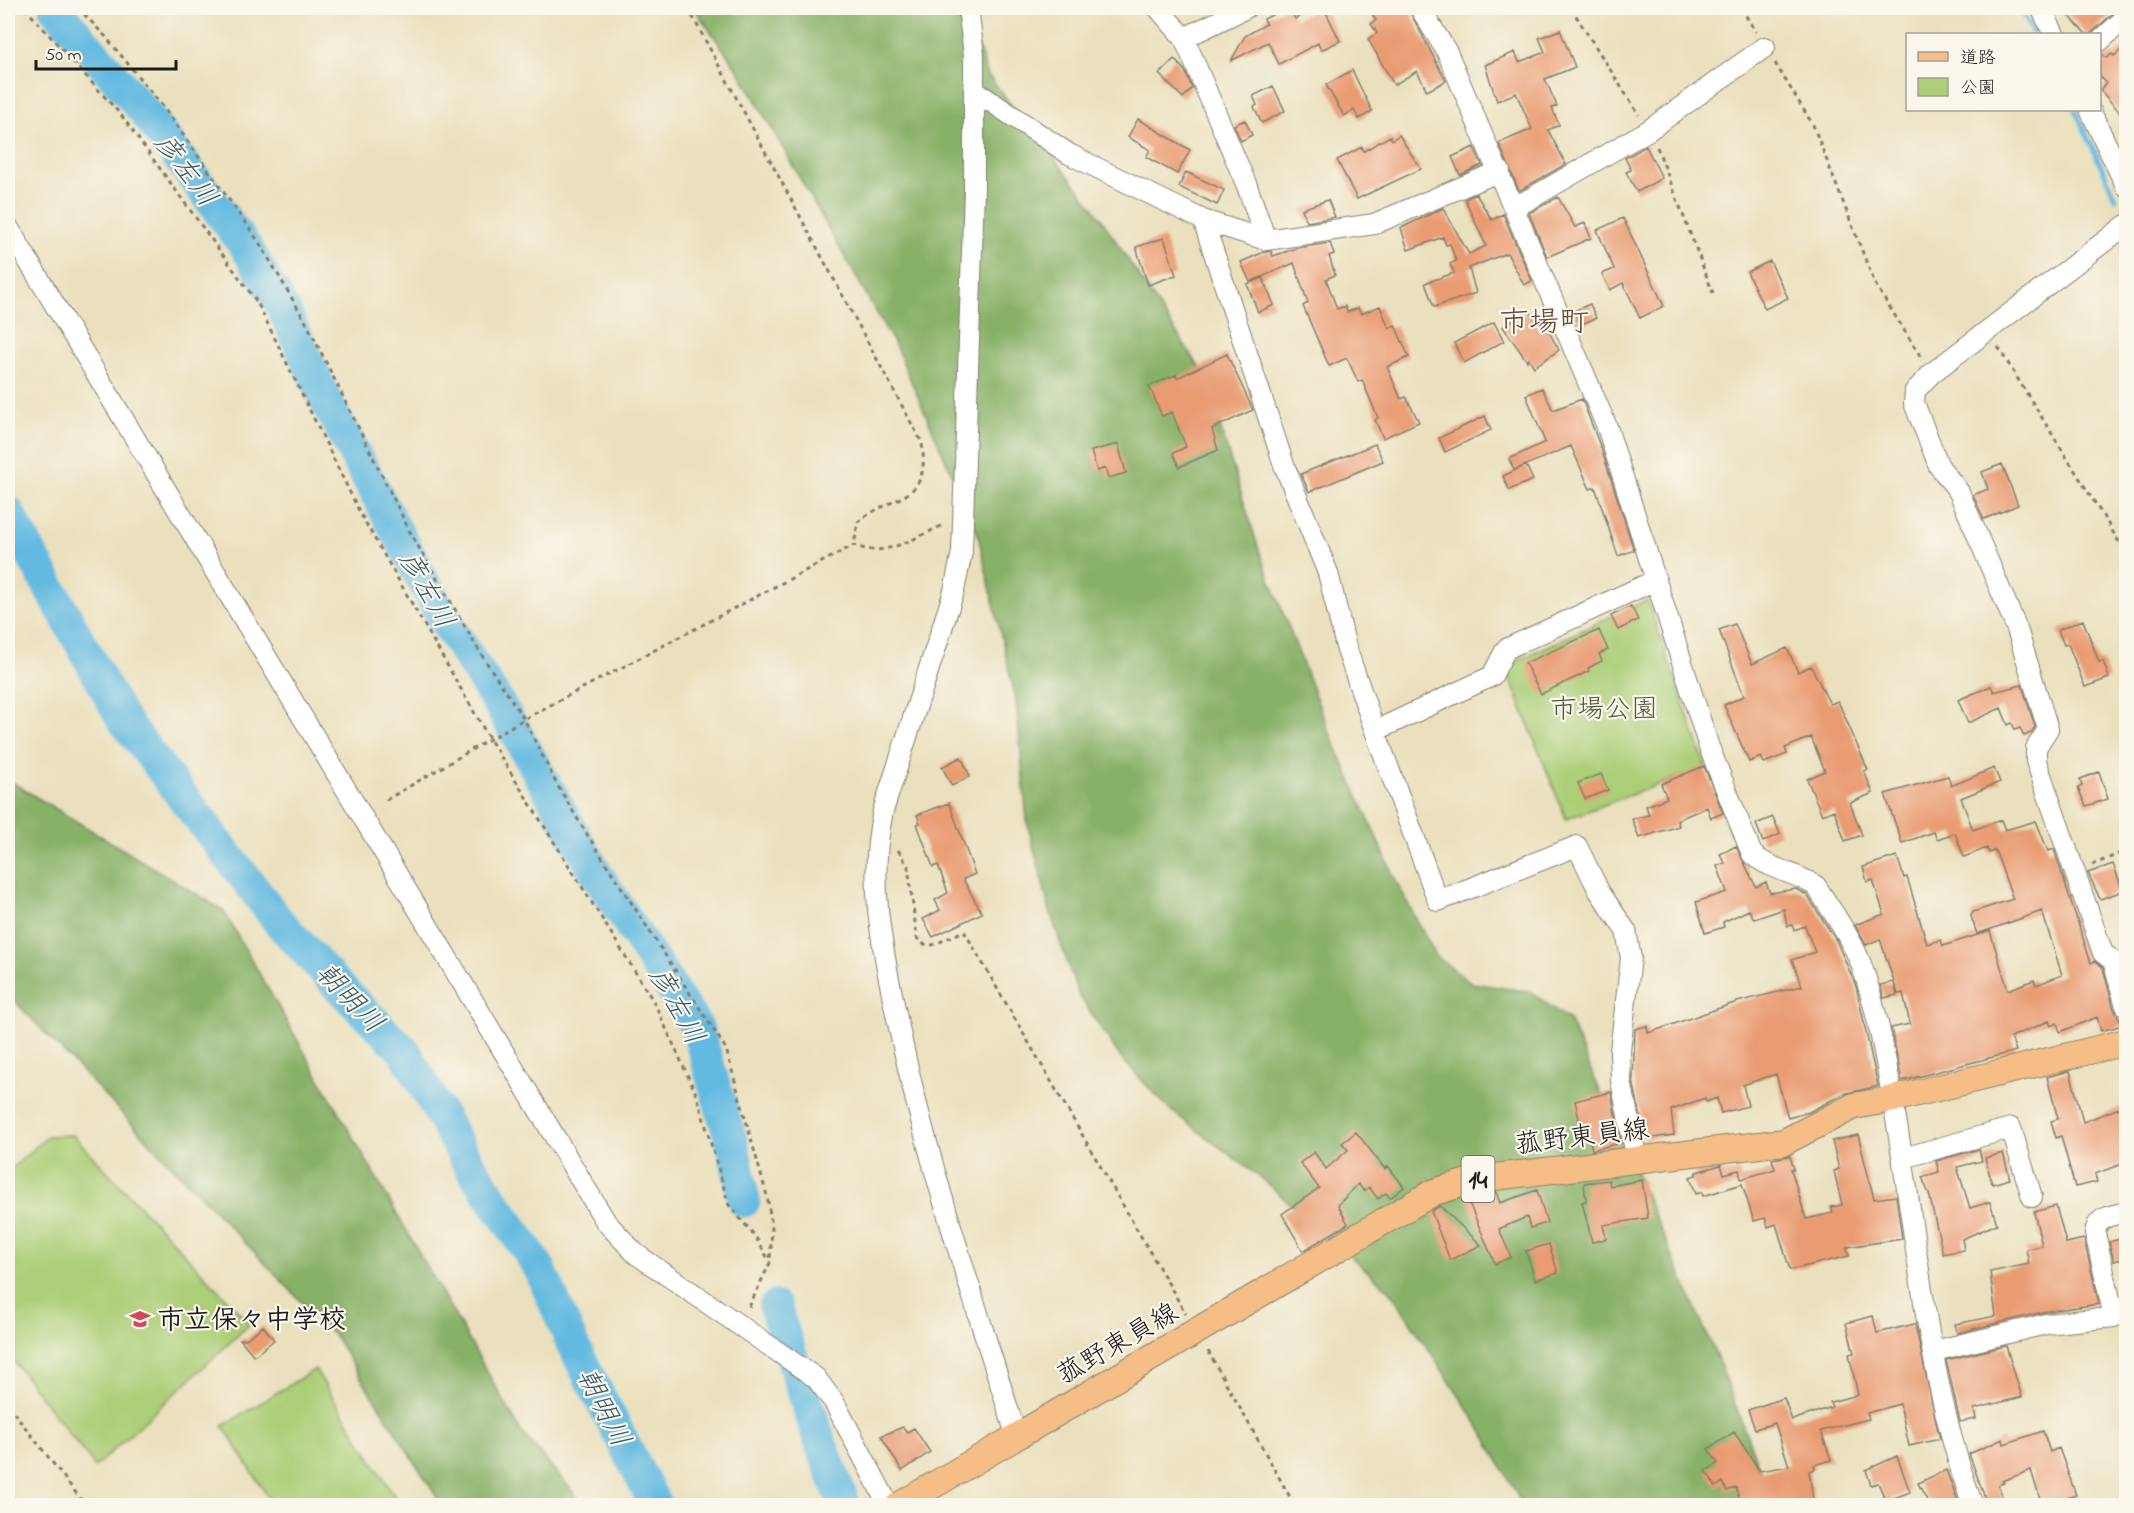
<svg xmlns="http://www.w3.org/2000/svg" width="2134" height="1513" viewBox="0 0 2134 1513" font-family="'Indie Flower','Klee One',sans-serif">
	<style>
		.green { fill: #abce77; stroke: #64754a; stroke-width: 1.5 }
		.forest { fill: #88b168; stroke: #526642; stroke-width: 1.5 }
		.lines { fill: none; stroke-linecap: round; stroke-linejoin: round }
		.stream { stroke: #64bae0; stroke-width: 5 }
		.river { stroke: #64bae0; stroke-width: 33 }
		.building { fill: #e99b72 }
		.minor-casing { stroke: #837e6c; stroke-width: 22 }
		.major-casing { stroke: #837e6c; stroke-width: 28 }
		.path { stroke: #837e6c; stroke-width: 3; stroke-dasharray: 4.5 4.5; stroke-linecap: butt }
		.minor { stroke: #fff; stroke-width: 20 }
		.major { stroke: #f6be87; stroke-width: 26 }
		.labels { text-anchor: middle; stroke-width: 4.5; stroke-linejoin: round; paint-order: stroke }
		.shield { fill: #fbf7ec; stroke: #5f5e5a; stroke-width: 1.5 }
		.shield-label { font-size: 26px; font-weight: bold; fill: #1c1c1c }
		.park-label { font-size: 27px; fill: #4e5a3c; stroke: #fbf7ec }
		.street-label { font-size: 27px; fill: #1c1c1c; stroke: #fbf7ec }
		.poi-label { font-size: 27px; font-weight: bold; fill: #1c1c1c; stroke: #fbf7ec; text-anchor: start }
		.water-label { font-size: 28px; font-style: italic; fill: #395b6a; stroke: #fbf7ec }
		.quarter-label { font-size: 30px; fill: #64483a; stroke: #fbf7ec }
	</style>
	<rect width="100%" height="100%" fill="#fbf7ec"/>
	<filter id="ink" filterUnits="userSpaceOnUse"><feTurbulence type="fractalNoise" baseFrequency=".0167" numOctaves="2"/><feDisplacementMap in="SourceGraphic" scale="12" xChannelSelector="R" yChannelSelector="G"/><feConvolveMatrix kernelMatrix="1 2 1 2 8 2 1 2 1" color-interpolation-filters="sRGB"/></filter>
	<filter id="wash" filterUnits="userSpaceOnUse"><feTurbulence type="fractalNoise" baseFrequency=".008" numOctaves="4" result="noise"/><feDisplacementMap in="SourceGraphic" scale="24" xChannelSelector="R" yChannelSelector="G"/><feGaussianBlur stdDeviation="1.35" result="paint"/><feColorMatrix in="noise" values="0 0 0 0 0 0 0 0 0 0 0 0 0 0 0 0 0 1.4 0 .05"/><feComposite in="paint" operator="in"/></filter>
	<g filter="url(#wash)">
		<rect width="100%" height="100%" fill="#eae0bd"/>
		<path class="green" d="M1647,600L1706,767L1566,819L1505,666Z
			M73,1135L250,1324L95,1467L8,1354V1172L48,1136Z
			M315,1369L400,1505H273L223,1426Z"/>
		<path class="forest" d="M694,8H966L987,74L1094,208L1203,373L1260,553L1328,729L1397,883L1436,956L1472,983L1531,992L1569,1020L1721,1367L1773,1505H1523L1479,1426L1390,1291L1262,1179L1169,1109L1121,1058L1078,994L1051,915L1027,822L1016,700L977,531L896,347L740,73Z
			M8,780L223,910L521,1431L584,1505H442L335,1337L8,994Z"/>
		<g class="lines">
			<path class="stream" d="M2021,8L2033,34
				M2075,110L2116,198"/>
			<path class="river" d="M55,8L143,110L246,247L282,306L326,401L444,619L501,707L596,873L697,1028L734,1150L744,1201
				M8,512L122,718L279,922L338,986L405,1052L470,1166L540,1269L572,1343L656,1506
				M775,1307L819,1439L845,1506"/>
		</g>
		<g id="blocks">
			<path class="building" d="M1285,8H1289L1295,19L1318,8H1324L1340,41L1321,50L1318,43L1279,64L1268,42L1231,61L1245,36L1266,24L1264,19Z
				M1368,8H1408L1446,81L1427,91L1417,71L1394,85L1368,39L1377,33L1371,24L1376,20Z
				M2062,8H2119L2090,34H2086Z
				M1560,30L1575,67L1545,79L1557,106L1552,108L1559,125L1548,130L1566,164L1519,191L1499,143L1532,129L1516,93L1497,101L1485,65L1515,52L1519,62L1545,52L1539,38Z
				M2127,45V120L2100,90L2106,83L2100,76V53L2107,58L2112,54L2114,56Z
				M1174,59L1185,71L1192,88L1183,98L1159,74Z
				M1352,70L1372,111L1359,119L1354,110L1344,116L1326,85Z
				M1273,86L1285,111L1262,123L1254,107L1257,105L1253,96Z
				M1138,119L1190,150L1177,174L1146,157L1150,150L1128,137Z
				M1245,120L1252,135L1241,141L1234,125Z
				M1399,135L1421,169L1357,199L1337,160L1362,147L1364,151L1390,136L1392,140Z
				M1646,146L1662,178L1637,192L1626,172L1631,170L1625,158Z
				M1474,147L1482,165L1460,175L1452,157Z
				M1186,172L1224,190L1217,205L1179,187Z
				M1476,194L1492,220L1503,214L1532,281L1524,285L1507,253L1469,268L1476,293L1434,307L1425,283L1454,273L1450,264L1456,261L1450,244L1446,245L1443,237L1408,250L1401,228L1443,208L1469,254L1486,246L1465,199Z
				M1558,197L1575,227L1585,223L1591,238L1547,257L1529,213Z
				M1328,200L1335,217L1307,222L1302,209Z
				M1623,218L1664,306L1640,318L1623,283L1610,290L1602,274L1614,269L1597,230Z
				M1164,238L1176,275L1148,285L1136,247Z
				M1330,243L1334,254L1329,256L1335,275L1326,279L1337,309L1345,306L1347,312L1358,308L1361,314L1380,306L1389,328L1395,325L1409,357L1387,367L1401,399L1406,397L1419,422L1383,438L1375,420L1378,418L1362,380L1358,382L1347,358L1329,366L1303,306L1308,303L1294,263L1250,282L1241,262L1264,252L1271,251L1273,256L1297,248Z
				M1770,261L1788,298L1765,309L1747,272Z
				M1263,278L1274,305L1258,312L1247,284Z
				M1590,304L1596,318L1580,325L1574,311Z
				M1529,310L1541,327L1545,325L1559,350L1534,367L1529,359L1527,361L1503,327Z
				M1494,322L1504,341L1464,363L1454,343Z
				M1227,354L1253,410L1212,429L1218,450L1179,467L1173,453L1186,447L1172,412L1162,416L1149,386L1176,375L1177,378Z
				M1542,388L1553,410L1582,399L1602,451L1634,550L1618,556L1595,487L1590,489L1571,446L1514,470L1509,459L1545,442L1526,395Z
				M1485,416L1491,430L1445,452L1439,438Z
				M1118,444L1126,473L1108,478L1105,468L1097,471L1091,451Z
				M1375,444L1383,461L1309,492L1301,474Z
				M2002,464L2018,505L1984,519L1973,495L1988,489L1982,472Z
				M1526,465L1533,480L1509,490L1503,476Z
				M1631,606L1638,620L1618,630L1611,616Z
				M2083,620L2099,662L2103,661L2109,678L2085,687L2068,644L2064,645L2058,630Z
				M1735,624L1752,664L1787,648L1798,672L1811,666L1830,704L1838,701L1868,770L1864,771L1873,793L1850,803L1862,835L1845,841L1834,810L1822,815L1807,779L1825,771L1811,737L1785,748L1787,754L1764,763L1761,757L1749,762L1724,705L1744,696L1719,630Z
				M1599,630L1608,650L1599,654L1602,661L1588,668L1589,671L1541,694L1525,663Z
				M2022,685L2035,727L2031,733L2024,736L2020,728L2015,730L2012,723L2008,725L2001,708L1968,723L1958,700L1991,686L1994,692Z
				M961,757L970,776L952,786L942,767Z
				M1704,766L1723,813L1711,818L1707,807L1677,820L1679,826L1639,838L1632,819L1649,815L1646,806L1667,798L1661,784Z
				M1994,768L2000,782L1961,798L1973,830L2001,820L2005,830L2036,821L2048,851L2054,849L2091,963L2095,961L2103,968L2114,1009L2123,1025L2101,1031L2097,1017L2060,1032L2057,1023L2051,1026L2049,1021L2011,1037L2016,1051L1902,1081L1891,1028L1910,1024L1903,993L1898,994L1894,983L1897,995L1884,998L1880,985L1894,982L1880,939L1866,945L1855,925L1884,914L1873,880L1867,882L1863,867L1897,856L1904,878L1907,877L1927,944L1941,940L1943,946L1990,931L2008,990L2034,980L2036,985L2062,975L2042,911L1977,934L1971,916L1973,912L2013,899L1995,850L1989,853L1987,848L1964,857L1955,833L1937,839L1934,832L1902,843L1885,794L1948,776L1951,786Z
				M2099,772L2108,799L2086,806L2078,788L2082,786L2080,779Z
				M1601,774L1608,790L1585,799L1578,783Z
				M949,803L975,874L963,879L982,913L933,937L923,919L940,910L935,900L948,893L938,865L933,867L917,824L920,823L917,815Z
				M1773,817L1780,834L1763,842L1756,824Z
				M1736,846L1756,887L1766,882L1770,893L1796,889L1807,895L1836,940L1856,986L1878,1086L1843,1094L1809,1112L1788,1118L1776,1074L1743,1085L1748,1106L1721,1113L1717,1098L1706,1102L1705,1098L1671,1110L1674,1135L1645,1139L1633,1080L1635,1029L1647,1026L1648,1033L1737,1002L1802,986L1792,960L1815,952L1805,926L1794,930L1792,925L1787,926L1784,909L1754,919L1749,910L1723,922L1724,927L1705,933L1696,902L1727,892L1717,866L1725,863L1720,854Z
				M2113,864L2123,891L2100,899L2088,873Z
				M2070,1071L2083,1122L2127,1105V1162L2095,1174L2097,1182L2075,1187L2061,1136L2056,1138L2051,1121L2058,1119L2047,1077Z
				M1611,1092L1621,1143L1592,1150L1589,1136L1583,1137L1575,1101Z
				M1356,1132L1385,1169L1388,1166L1404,1187L1390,1198L1386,1193L1378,1199L1369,1187L1364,1191L1358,1184L1338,1205L1348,1224L1303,1251L1282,1214L1319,1188L1300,1163L1314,1152L1326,1169L1348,1150L1342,1143Z
				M1858,1135L1874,1199L1896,1196L1902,1239L1847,1247L1849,1256L1790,1270L1776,1224L1768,1227L1765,1218L1754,1221L1742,1184L1703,1196L1702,1192L1696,1194L1690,1177L1696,1175V1172L1721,1165L1724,1174L1739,1170L1741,1179L1775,1169L1772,1159L1790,1156L1794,1169H1791L1806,1219L1833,1213L1831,1207L1842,1205L1834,1171L1839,1169L1832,1141Z
				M1979,1149L1982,1161L1957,1167L1970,1208L1990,1202L1997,1224L1962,1239L1964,1250L1943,1254L1929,1194L1922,1177L1939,1172L1936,1161Z
				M2003,1153L2010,1179L1992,1184L1985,1158Z
				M1609,1180L1610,1186L1642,1180L1648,1218L1603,1225L1606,1239L1592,1242L1582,1202L1586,1201L1584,1183Z
				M1537,1190L1547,1223L1530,1228L1527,1217L1499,1229L1511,1257L1495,1264L1467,1198L1496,1192L1500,1203Z
				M1440,1206L1481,1245L1450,1260L1431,1211Z
				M2056,1206L2066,1243L2084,1239L2099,1304L2043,1312L1957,1333L1955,1324L1996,1316L1990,1272L2029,1264L2026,1249L2042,1246L2034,1212Z
				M2127,1237V1258L2114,1261L2109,1242Z
				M1549,1244L1558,1273L1535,1280L1526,1251Z
				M1873,1316L1877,1333L1915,1324L1940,1439L1909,1446L1900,1404L1867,1413L1869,1419L1821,1431L1831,1460L1814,1465L1815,1469L1809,1471L1814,1506H1762V1501L1741,1506L1736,1487L1727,1491L1723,1482L1716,1487L1706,1471L1718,1463L1708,1449L1734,1432L1760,1471L1789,1466L1775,1423L1755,1429L1748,1410L1784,1398L1792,1420L1832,1407L1830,1402L1858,1395L1849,1354L1854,1353L1846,1323Z
				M263,1326L274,1340L254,1356L240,1339H246Z
				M2006,1346L2022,1397L1974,1409L1976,1419L1960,1422L1946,1360Z
				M903,1427L907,1432L914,1428L930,1452L902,1471L881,1436Z
				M2043,1431L2050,1452L2059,1448L2076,1495L2042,1506L2031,1470L2002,1481L2004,1483L1998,1485L2006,1506H1988L1969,1454L2003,1439L2004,1444Z
				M1897,1456L1910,1492L1886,1501L1878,1483L1871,1485L1866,1470Z
				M1946,1470L1960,1506H1930L1918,1483Z"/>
		</g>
	</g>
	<g filter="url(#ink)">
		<use href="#blocks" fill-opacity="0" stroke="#837e6c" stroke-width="1.5"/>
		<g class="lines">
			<g class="minor-casing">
				<path id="minor" d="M968,8L974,55V189L962,552L954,591L883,811C867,883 883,952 898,1023C927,1163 974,1298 1016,1435
					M1158,8L1184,38L1247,186L1266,240
					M1420,8L1447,52L1607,427L1709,747L1752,854C1770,870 1795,872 1816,886C1831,910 1851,937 1861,964C1879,1014 1887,1068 1896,1119C1918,1248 1928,1382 1973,1506
					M2041,8L2054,34
					M1184,38L1246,8
					M2100,41L2126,17
					M975,91L1069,154L1203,220
					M2090,110L2126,186
					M1514,208L1649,130L1765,47
					M2126,225L1932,373L1915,391L1914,403L1939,466L1959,492L2017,629L2048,729L2036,748V761L2103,953L2113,961L2126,1006
					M8,227L606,1222L636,1254L816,1378L834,1402L889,1506
					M1375,731L1346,647L1328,573L1284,465L1203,220L1266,240L1374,224L1500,171
					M1903,1158L2011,1128L2032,1197
					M1637,1160L1621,1081L1620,1051L1631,958L1626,931L1599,891L1577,846L1438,901L1375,731L1492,676L1506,649L1656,580
					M1934,1351L2046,1324L2114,1317L2095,1233C2097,1216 2111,1216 2126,1212"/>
			</g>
			<g class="major-casing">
				<path id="major" d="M898,1506L1434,1192L1478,1179L1784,1142L1854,1106L1893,1099L2126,1042"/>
			</g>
			<path class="path" d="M25,8L121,115L257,302L360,513L489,738L654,1002L697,1096L729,1205L755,1236L770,1262
				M78,8L106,37L164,108L259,242L307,324L411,534L481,654L524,719L556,783L583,828L726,1049L767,1196L772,1227L770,1263L748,1309
				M688,8L922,443C931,504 893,493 858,522L854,545
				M1571,8L1639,115
				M1741,8L1756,32
				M1775,63L1813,125L1875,284L1921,357
				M1657,147L1713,293
				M1998,347L2126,553
				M386,800L524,719L854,545C883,560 917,536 944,525
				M898,850L908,866L917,938L923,944L933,945L964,931L1186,1314
				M2092,865L2126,851
				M1208,1351L1295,1506
				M8,1405L86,1506"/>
			<use href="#minor" class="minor"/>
			<use href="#major" class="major"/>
		</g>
	</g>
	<defs>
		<g id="school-bare" transform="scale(1.62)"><path d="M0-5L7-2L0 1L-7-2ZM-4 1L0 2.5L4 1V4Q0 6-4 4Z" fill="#d1495b" stroke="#fbf7ec" stroke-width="2.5" paint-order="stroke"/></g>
	</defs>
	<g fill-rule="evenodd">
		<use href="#school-bare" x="140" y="1319"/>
	</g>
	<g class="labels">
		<rect class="shield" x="1461.5" y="1156" width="33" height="46" rx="4.5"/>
		<g class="shield-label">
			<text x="1478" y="1188">14</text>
		</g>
		<g class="park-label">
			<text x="1604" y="717">市場公園</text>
		</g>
		<g class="street-label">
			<text transform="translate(1582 1136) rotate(-7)" y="9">菰野東員線</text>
			<text transform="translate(1117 1343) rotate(-30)" y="9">菰野東員線</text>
		</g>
		<g class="poi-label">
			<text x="157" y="1328">市立保々中学校</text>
		</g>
		<g class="water-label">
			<text transform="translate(187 169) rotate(53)" y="10">彦左川</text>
			<text transform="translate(428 589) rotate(61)" y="10">彦左川</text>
			<text transform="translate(351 997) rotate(46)" y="10">朝明川</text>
			<text transform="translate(678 1005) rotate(61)" y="10">彦左川</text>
			<text transform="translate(605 1407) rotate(63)" y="10">朝明川</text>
		</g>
		<g class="quarter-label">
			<text x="1544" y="331">市場町</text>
		</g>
	</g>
	<rect width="2134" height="1513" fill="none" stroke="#fbf7ec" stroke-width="30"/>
	<rect x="1906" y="33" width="195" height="78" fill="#fbf7ec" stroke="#a29f99" stroke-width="1.5"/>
	<rect x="1918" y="52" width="30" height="9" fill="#f6be87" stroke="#a29f99" stroke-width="1.5"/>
	<text x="1960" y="63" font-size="18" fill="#1c1c1c">道路</text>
	<rect x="1918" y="78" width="30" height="18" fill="#abce77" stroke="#a29f99" stroke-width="1.5"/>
	<text x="1960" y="93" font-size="18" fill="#1c1c1c">公園</text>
	<path d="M36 60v9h140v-9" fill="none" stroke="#1c1c1c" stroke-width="3"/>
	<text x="45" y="60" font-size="18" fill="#1c1c1c" stroke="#fbf7ec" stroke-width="4.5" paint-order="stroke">50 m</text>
</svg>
